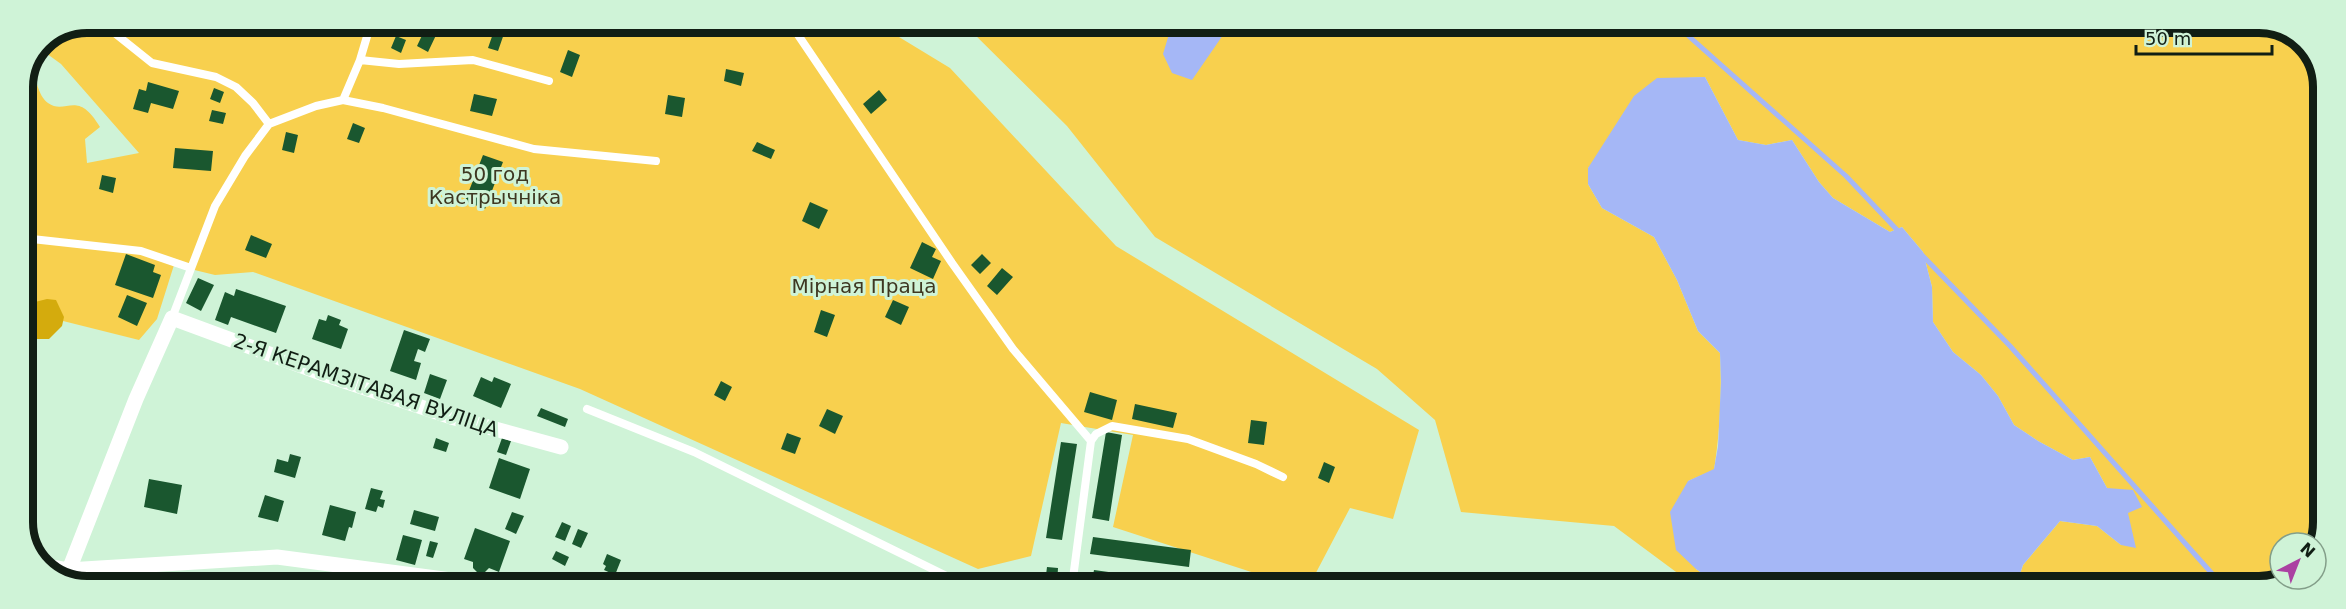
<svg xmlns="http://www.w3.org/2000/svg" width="2346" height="609" viewBox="0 0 2346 609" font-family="'DejaVu Sans',sans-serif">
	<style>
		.green { fill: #f8d04e }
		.forest { fill: #d4ab0d }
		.water { fill: #a5b7f6 }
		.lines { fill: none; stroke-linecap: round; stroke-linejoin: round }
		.stream { stroke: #a5b7f6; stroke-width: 5 }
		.building { fill: #1a572f }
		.lane { stroke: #fff; stroke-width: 8 }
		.street { stroke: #fff; stroke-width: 15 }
		.labels { text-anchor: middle; stroke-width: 6; stroke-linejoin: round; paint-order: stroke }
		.park-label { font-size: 20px; fill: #3e3721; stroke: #cff3d7 }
		.street-label { font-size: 20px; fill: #111e14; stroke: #cff3d7 }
		.rim { fill: none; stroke: #111e14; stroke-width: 8 }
	</style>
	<rect width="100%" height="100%" fill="#cff3d7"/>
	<path class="green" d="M87,23H876L950,68L1116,246L1419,430L1393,519L1350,508L1309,586H1294L1113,527L1133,435L1061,423L1031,556L978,569L580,389L253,272L215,275L174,265L157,319L139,340L23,311V175L27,174L23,173V87L32,64C35,76 38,96 48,103C66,116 77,88 100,127L85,139L87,163L139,153L61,64L39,48L42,41Z
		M963,23H1173L1172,24L1223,35L1242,32L1253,23L2272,24L2307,44L2323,79L2322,535L2316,545L2280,543L2281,579L2259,586H2016L2023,565L2060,521L2097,526L2121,545L2107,488L2090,457L2073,460L2038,441L2014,425L1998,396L1981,375L1953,352L1933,322L1932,287L1923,252L1902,227L1890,232L1833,198L1819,182L1792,140L1766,145L1738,140L1705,77L1687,78L1588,168V184L1602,208L1654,237L1677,280L1698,331L1720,353C1722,390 1720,433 1714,470L1688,481L1696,569L1720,586H1695L1614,526L1461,512L1435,420L1377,369L1155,237L1067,126Z"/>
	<path class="forest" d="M47,299L56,300L64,317L62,326L49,339H23V305Z"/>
	<path class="water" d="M1253,23L1242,32L1223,35L1192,80L1172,73L1163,54L1172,24Z
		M1705,77L1738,140L1766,145L1792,140L1819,182L1833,198L1890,232L1902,227L1923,252L1932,287L1933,322L1953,352L1981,375L1998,396L2014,425L2038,441L2073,460L2090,457L2107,488L2133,490L2142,507L2128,513L2136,548L2121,545L2097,526L2060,521L2023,565L2016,586H1720L1696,569L1676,550L1670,512L1688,481L1714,469L1718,446L1721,382L1720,353L1698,331L1677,280L1654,237L1602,208L1588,184V168L1634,96L1657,78Z"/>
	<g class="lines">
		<path class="stream" d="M1674,23L1846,176L1900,233
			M1919,252L2010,346L2223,586"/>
	</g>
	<path class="building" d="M427,25L438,31L428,52L417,46Z
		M496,25L506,28L498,51L488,48Z
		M396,36L406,40L401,53L391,48Z
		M568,50L580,55L572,77L560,72Z
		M726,69L744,73L741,86L724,81Z
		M148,82L179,91L173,109L151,103L148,113L133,109L139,89L146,91Z
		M214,88L224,92L220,103L210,99Z
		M879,90L887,100L871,114L863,104Z
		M474,94L497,99L492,116L470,111Z
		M668,95L685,98L682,117L665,114Z
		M212,110L226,113L223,124L209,121Z
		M353,123L365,128L359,143L347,139Z
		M286,132L298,135L294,153L282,150Z
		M757,142L775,150L771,159L752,151Z
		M175,148L213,151L211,171L173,168Z
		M483,155L503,162L485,209L465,201Z
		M102,175L116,178L113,193L99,189Z
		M810,202L828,210L819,229L802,221Z
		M251,235L272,244L266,258L245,250Z
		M922,242L936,249L932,257L941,261L933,279L910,268Z
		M126,254L155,265L153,272L161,275L153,298L115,285Z
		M982,254L991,263L980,274L971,265Z
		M1002,268L1013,277L997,295L987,286Z
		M198,278L214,285L201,311L186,303Z
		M236,289L286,306L276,333L231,317L228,325L215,320L225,292L234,296Z
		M127,295L147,303L137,326L118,317Z
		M893,300L909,307L901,325L885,317Z
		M821,310L835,315L827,337L814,332Z
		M328,315L341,320L339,325L348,329L341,349L312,339L319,319L326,321Z
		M404,330L430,339L425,352L418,349L414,361L421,363L416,380L390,371Z
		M430,374L447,380L440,399L424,393Z
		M481,377L492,382L494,377L511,384L501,408L473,396Z
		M721,381L732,387L725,401L714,395Z
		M1090,392L1117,400L1112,420L1084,412Z
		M1135,404L1177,413L1173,428L1132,419Z
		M541,408L568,419L565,427L537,416Z
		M827,409L843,416L835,434L819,426Z
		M1251,420L1267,422L1264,445L1248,443Z
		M1106,432L1122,435L1109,521L1092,518Z
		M787,433L801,438L795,454L781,449Z
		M436,438L449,443L446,452L433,448Z
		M502,438L511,441L506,455L497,452Z
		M1061,442L1077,444L1062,540L1046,538Z
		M290,454L301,457L295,478L274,472L277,459L288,462Z
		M499,458L530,469L520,499L489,488Z
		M1324,462L1335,467L1329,483L1318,478Z
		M149,479L182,485L177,514L144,507Z
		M371,488L383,491L380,499L385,500L383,508L378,506L376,512L365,509Z
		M265,495L284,501L278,522L258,517Z
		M23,502L37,505L33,533L23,530Z
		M330,505L356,512L352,528L349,527L345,541L322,535Z
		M414,510L439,517L435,531L410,524Z
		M512,512L524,516L516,534L505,529Z
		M562,522L571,526L565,541L555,537Z
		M475,528L510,541L499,572L489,568L485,572L478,573L473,568V562L464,559Z
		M578,529L588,533L581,548L572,544Z
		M403,535L422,540L415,565L396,560Z
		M1093,537L1191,550L1189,567L1090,554Z
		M430,541L438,543L433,558L426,556Z
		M556,551L569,557L565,566L552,559Z
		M607,554L621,560L615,575L604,570L606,566L603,564Z
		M1047,567L1058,568L1057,584L1045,583Z
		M1094,570L1188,583V586H1091Z
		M143,574L163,582L162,585H139Z"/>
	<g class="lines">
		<path class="lane" d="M102,23L152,63L216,77L236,87L253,103L269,124
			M790,23L952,263L1013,349L1091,441
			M360,60L371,23
			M343,100L360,60L399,64L473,60L549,81
			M23,238L141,251L191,268
			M172,318L215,206L245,156L269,124L316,106L343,100L383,108L534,149L656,161
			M587,409L694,452L967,586
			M1072,586L1091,441L1096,434L1112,426L1188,439L1256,464L1283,477"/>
		<path class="street" d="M40,565L68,570L277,557L489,585
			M65,580L136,399L172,318L326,375L451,417L561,447"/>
	</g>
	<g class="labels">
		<g class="park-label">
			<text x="495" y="181">50 год<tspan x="495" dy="23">Кастрычніка</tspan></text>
			<text x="864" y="293">Мірная Праца</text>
		</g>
		<g class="street-label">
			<text transform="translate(366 385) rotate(19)" y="7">2-Я КЕРАМЗІТАВАЯ ВУЛІЦА</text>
		</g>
	</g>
	<path d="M0 0H2346V609H0ZM87 33H2259A54 54 0 0 1 2313 87V522A54 54 0 0 1 2259 576H87A54 54 0 0 1 33 522V87A54 54 0 0 1 87 33Z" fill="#cff3d7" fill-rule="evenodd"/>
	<path class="rim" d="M87 33H2259A54 54 0 0 1 2313 87V522A54 54 0 0 1 2259 576H87A54 54 0 0 1 33 522V87A54 54 0 0 1 87 33Z"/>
	<g transform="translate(2298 561) rotate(42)"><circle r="28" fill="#cff3d7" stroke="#839e89" stroke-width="1.5"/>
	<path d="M0-4.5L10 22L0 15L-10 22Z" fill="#ab41a2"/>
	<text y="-9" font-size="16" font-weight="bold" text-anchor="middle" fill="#111e14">N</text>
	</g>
	<path d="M2136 45v9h136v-9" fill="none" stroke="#111e14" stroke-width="3"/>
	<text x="2145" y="45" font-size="18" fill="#111e14" stroke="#cff3d7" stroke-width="4.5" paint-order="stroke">50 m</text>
</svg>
